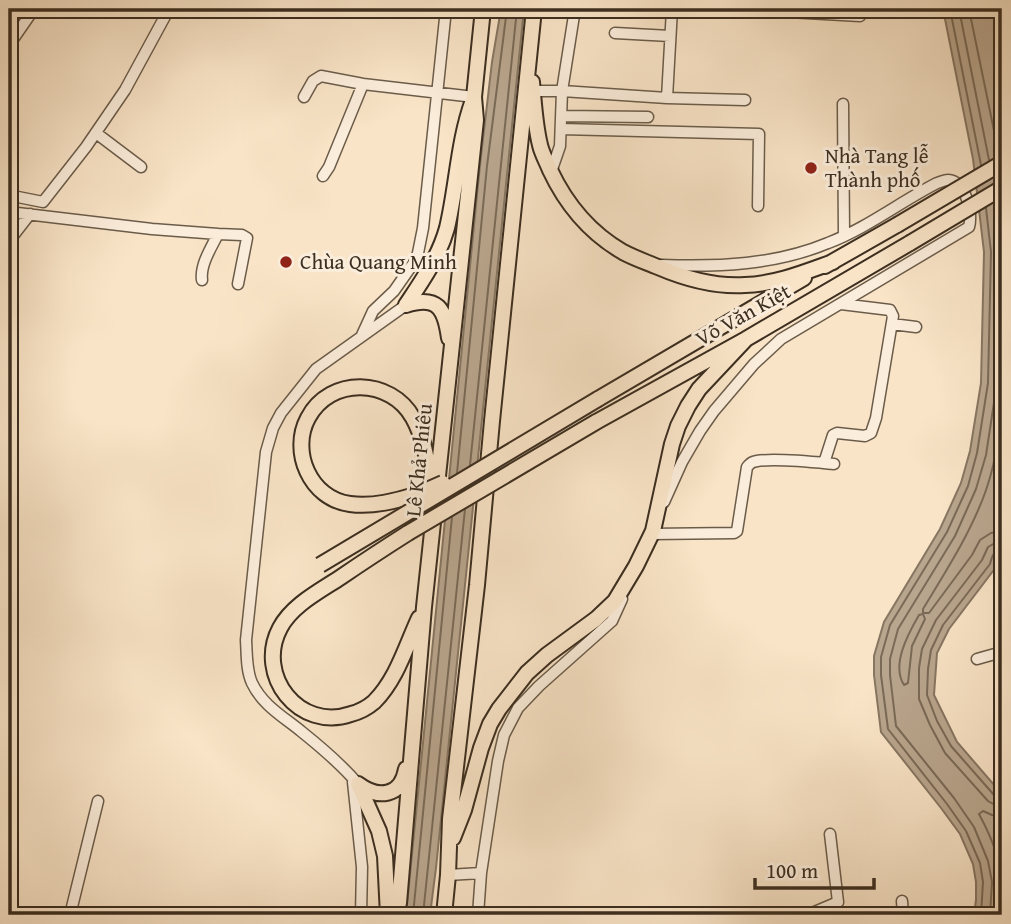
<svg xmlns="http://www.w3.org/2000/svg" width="1011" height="924" viewBox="0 0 1011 924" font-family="'Gentium Book Plus',serif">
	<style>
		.water { fill: #b9a68e; stroke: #877662; stroke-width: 2 }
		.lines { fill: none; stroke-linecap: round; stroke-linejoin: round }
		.shore { stroke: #7a6a57; stroke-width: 2 }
		.minor-casing { stroke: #6b5c4a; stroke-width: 13 }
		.highway-casing { stroke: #3c2e20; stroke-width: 18 }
		.minor { stroke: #fbeddb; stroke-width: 10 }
		.highway { stroke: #f9e4c7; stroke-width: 14 }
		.highway-bridge-casing { stroke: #3c2e20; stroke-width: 18; stroke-linecap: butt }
		.highway-bridge { stroke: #f9e4c7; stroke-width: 14 }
		.poi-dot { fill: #8f2418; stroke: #fbeddb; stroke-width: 2.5 }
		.labels { text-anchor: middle; stroke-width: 6; stroke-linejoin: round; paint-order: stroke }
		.poi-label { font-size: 21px; fill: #3c2e20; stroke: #fbeddb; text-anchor: start }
		.street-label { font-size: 21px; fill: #3c2e20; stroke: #fbeddb }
	</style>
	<rect width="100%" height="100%" fill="#f9e4c7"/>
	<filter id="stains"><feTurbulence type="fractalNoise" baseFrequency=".00286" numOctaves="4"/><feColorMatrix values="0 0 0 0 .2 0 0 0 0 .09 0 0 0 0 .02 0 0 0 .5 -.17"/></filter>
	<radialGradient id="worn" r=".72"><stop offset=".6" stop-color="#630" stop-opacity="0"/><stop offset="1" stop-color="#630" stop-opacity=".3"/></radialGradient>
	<path class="water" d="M501,9H524L436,868L430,915H406L480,165L492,62Z
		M943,9H1000L1002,22V548L996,567L949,629L937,653L934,695L957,742L1002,794V915H974L976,900V882L973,864L960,834L941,808L881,732L874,675V656L884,622L940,529L961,483L970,451L981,383L984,252L973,159Z"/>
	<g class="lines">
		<path class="shore" d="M950,9L981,165
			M959,9L989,160
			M969,9L999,155
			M1002,417C998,443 994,468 985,493C970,534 946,571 923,609V613H929L972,555L980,540L991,533L1002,531
			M470,465L517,9
			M457,473L487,166L507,9
			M1002,542L995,543L988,547L982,560L936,620L922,649L919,668V699L930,725L945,753L988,801L995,805L1002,806
			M1002,551C993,550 992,557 990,564L943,625L931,650L928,669L927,695L937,721L951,746L994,795L1002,797
			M923,614L925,619L912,646L908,683L904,685C891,665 908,634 919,615Z
			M1002,817L992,815L983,811L979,814C993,840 1002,863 1002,893
			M413,915L452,517
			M423,915L465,509
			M981,915L983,882L980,863L966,831L947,804L888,729L881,675V657L890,625L947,532L968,486L977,453L988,383L991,252L986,208
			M990,915L992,882L988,861L974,827L954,798L896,726L890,675V659L898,629L955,536L976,489L986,455L997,383L1000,252L994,203"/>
		<g class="minor-casing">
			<path id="minor" d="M737,9L860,16
				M615,33L670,36
				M9,45L34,9
				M533,91H562L667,98L745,100
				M304,97L313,81L321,76L363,84L474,97
				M667,98L672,9
				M843,104L844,236
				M561,116L648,117
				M561,129L759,134L758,206
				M96,133L141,167
				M551,172L560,146L562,91L575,9
				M323,176L329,167L363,84
				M13,196L43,202L86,147L125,90L169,9
				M9,212L152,229L218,234C211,248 200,265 202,280
				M218,234L242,235L247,238L238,284
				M9,241L30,214
				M662,265C719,267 775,265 828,243C867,228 900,202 937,183C941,182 944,180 948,180C966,181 973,213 969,227L781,339L754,364L714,411L700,431L682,462L664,502
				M892,324L916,327
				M362,335L373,311L394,291L415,261L418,253L423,228L446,9
				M824,463L833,435L837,433L865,436L871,433L876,418L893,316L890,310L841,304
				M652,534L734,533L737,531L747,467C751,463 751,462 757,461C777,458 813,462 834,464
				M977,659L1002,652
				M353,782L362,867L361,915
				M358,784C341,764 322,748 302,732C284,717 263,706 252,683C246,670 247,654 246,640L266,452L273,428L281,413L316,369L406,305
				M448,875L481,873
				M902,901L903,915
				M70,915L98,801
				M478,915L481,873L498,761L504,735L518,708L539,686L612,621L622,599
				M813,915L812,913L838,902L830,834"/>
		</g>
		<g class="highway-casing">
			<path id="highway" d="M532,82C534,103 535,125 540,145C542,154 547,162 550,170C566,204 590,233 623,252C634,258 646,262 658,267C686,279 714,287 745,285C776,284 805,272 833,262
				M825,266L897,225
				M406,305C422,281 439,257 447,228C457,186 458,141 473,100
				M406,305C438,295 445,309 449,338
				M598,399L804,278
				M596,422L746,339L910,243
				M418,494C396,501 373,507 350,504C310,499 290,451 308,418C330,376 391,378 413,418C425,439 428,466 432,490
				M408,533C386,547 363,562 341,577C320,591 292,605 280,628C255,675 299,732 351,714C359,712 367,708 374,702C397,679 406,646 419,618
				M358,784L379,831L385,856L388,915
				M358,784C378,799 401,797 406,769
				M453,838L464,810L481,748L490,724L499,709L527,673L547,655L596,619L615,601L636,566L653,531L672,444L678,426L688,406L699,389L746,339
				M394,915L399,903L424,607L476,120L474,97L483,9
				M444,915L448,875L450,819L477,585L492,421L534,9"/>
		</g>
		<use href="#minor" class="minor"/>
		<use href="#highway" class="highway"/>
		<g class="highway-bridge-casing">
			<path id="highway-bridge" d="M897,225L1002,163
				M910,243L1002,188
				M418,494L443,483
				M408,533L596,422
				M320,565L598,399"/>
		</g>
		<use href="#highway-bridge" class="highway-bridge"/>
	</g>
	<g class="poi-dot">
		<circle cx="811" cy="168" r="7"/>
		<circle cx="286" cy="262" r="7"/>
	</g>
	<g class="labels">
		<g class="poi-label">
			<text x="825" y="163">Nhà Tang lễ<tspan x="825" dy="24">Thành phố</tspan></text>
			<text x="300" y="269">Chùa Quang Minh</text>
		</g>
		<g class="street-label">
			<text transform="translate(743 315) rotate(-29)" y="7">Võ Văn Kiệt</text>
			<text transform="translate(419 460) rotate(-84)" y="7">Lê Khả Phiêu</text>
		</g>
	</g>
	<rect width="1011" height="924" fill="none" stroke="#f9e4c7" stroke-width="35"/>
	<rect x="10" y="10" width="990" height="903" fill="none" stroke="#3c2e20" stroke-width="3.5"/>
	<rect x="18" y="18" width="976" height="889" fill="none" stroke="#3c2e20" stroke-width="2"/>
	<path d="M755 878v10h119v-10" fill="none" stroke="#3c2e20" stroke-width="3.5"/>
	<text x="766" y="878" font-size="21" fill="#3c2e20" stroke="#fbeddb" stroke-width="5" paint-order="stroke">100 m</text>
	<rect width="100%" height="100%" filter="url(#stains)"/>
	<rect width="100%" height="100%" fill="url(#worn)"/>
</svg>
